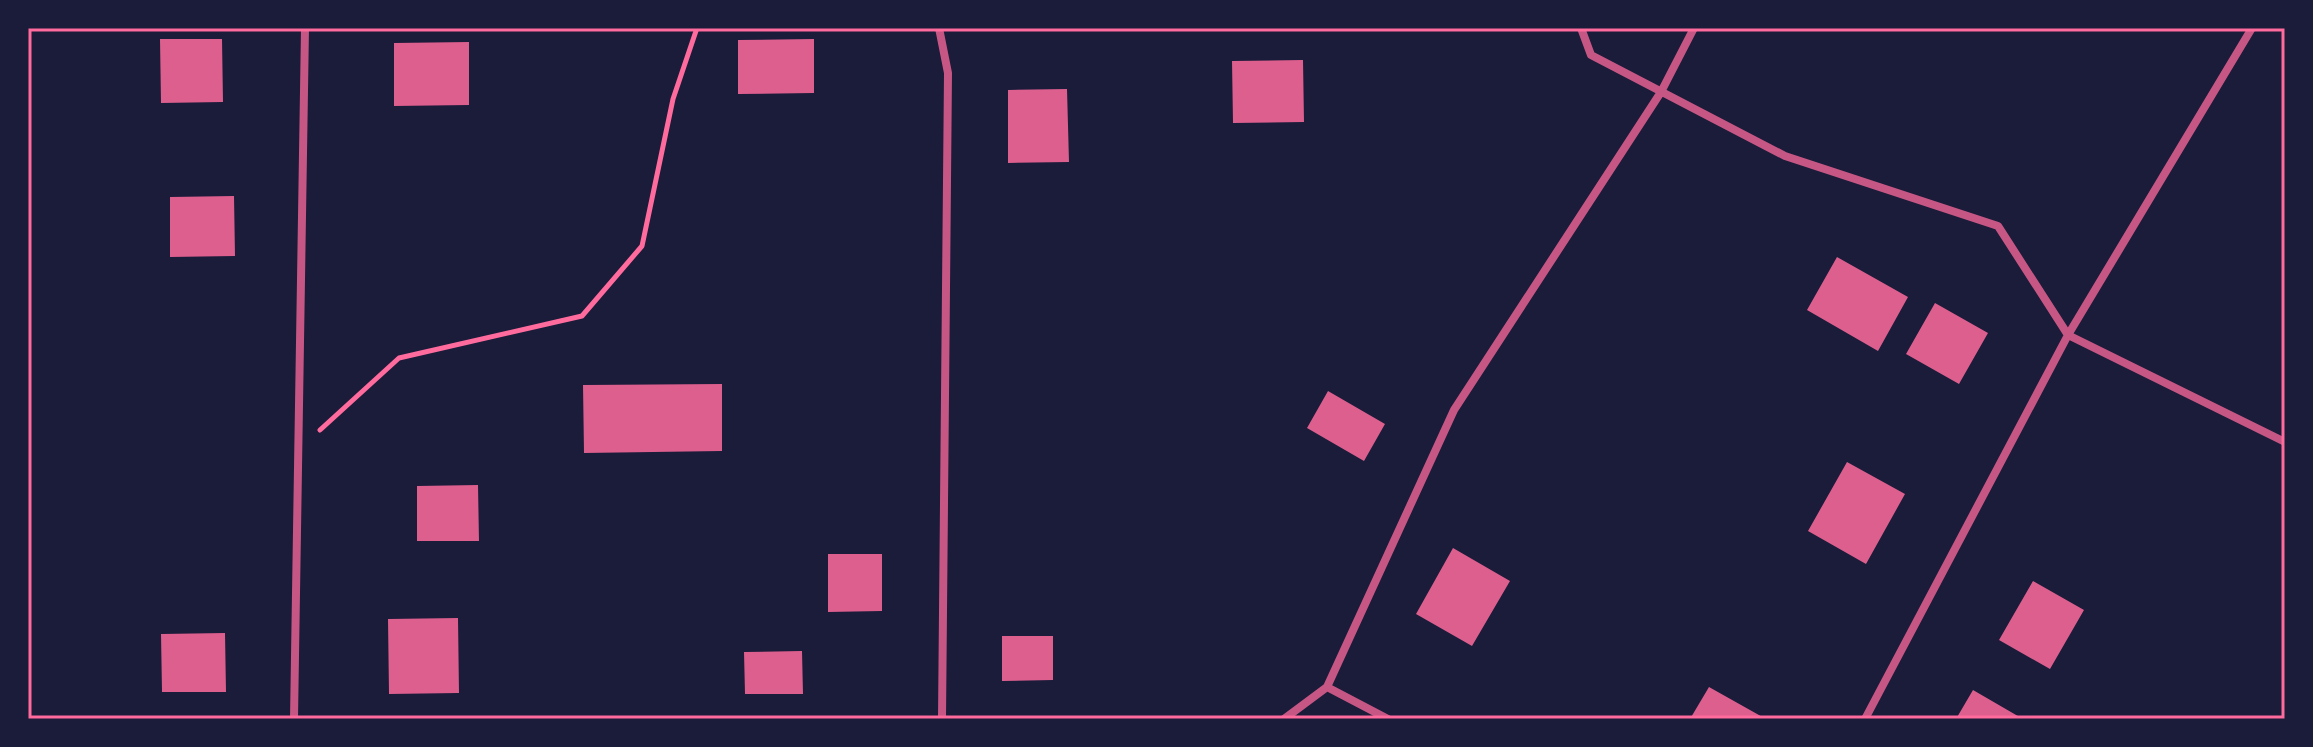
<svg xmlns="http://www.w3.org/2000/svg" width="2313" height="747" viewBox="0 0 2313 747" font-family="Mulish,sans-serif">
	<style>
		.building { fill: #dd5f8e }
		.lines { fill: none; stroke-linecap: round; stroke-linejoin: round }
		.path { stroke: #ff6b9d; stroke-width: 5 }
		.minor { stroke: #c65784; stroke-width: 8 }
		.neatline { fill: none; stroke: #ff6b9d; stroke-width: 3 }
	</style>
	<rect width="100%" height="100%" fill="#1b1b3a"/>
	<path class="building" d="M160,39H222L223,102L161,103Z
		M814,39V93L738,94V40Z
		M469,42V105L394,106V43Z
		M1303,60L1304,122L1233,123L1232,61Z
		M1067,89L1069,162L1008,163V90Z
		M234,196L235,256L170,257V197Z
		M1837,257L1908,297L1878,351L1807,310Z
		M1935,303L1988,333L1959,384L1906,354Z
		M722,384V451L584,453L583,385Z
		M1328,391L1385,424L1364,461L1307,428Z
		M1847,462L1905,494L1866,564L1808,531Z
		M478,485L479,541H417V486Z
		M1453,548L1510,581L1472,646L1416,614Z
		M828,554H882V611L828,612Z
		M2033,581L2084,610L2050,669L1999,640Z
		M458,618L459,693L389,694L388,619Z
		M225,633L226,692H162L161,634Z
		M1002,636H1053V680L1002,681Z
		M802,651L803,694H745L744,652Z
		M1709,687L1766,719H1690Z
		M1973,690L2023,719H1956Z"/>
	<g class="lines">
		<path class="path" d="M320,430L399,358L582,316L642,246L673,99L697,28"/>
		<path class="minor" d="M939,28L948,73L942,719
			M1581,28L1591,55L1785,156L1998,226L2068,335L2285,442
			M1327,687L1454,410L1661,92L1694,28
			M294,719L305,28
			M1284,719L1327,687L1388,719
			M1865,719L2068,335L2252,28"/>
	</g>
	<rect width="2313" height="747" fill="none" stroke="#1b1b3a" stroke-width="60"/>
	<rect x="30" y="30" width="2253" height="687" class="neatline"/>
</svg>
